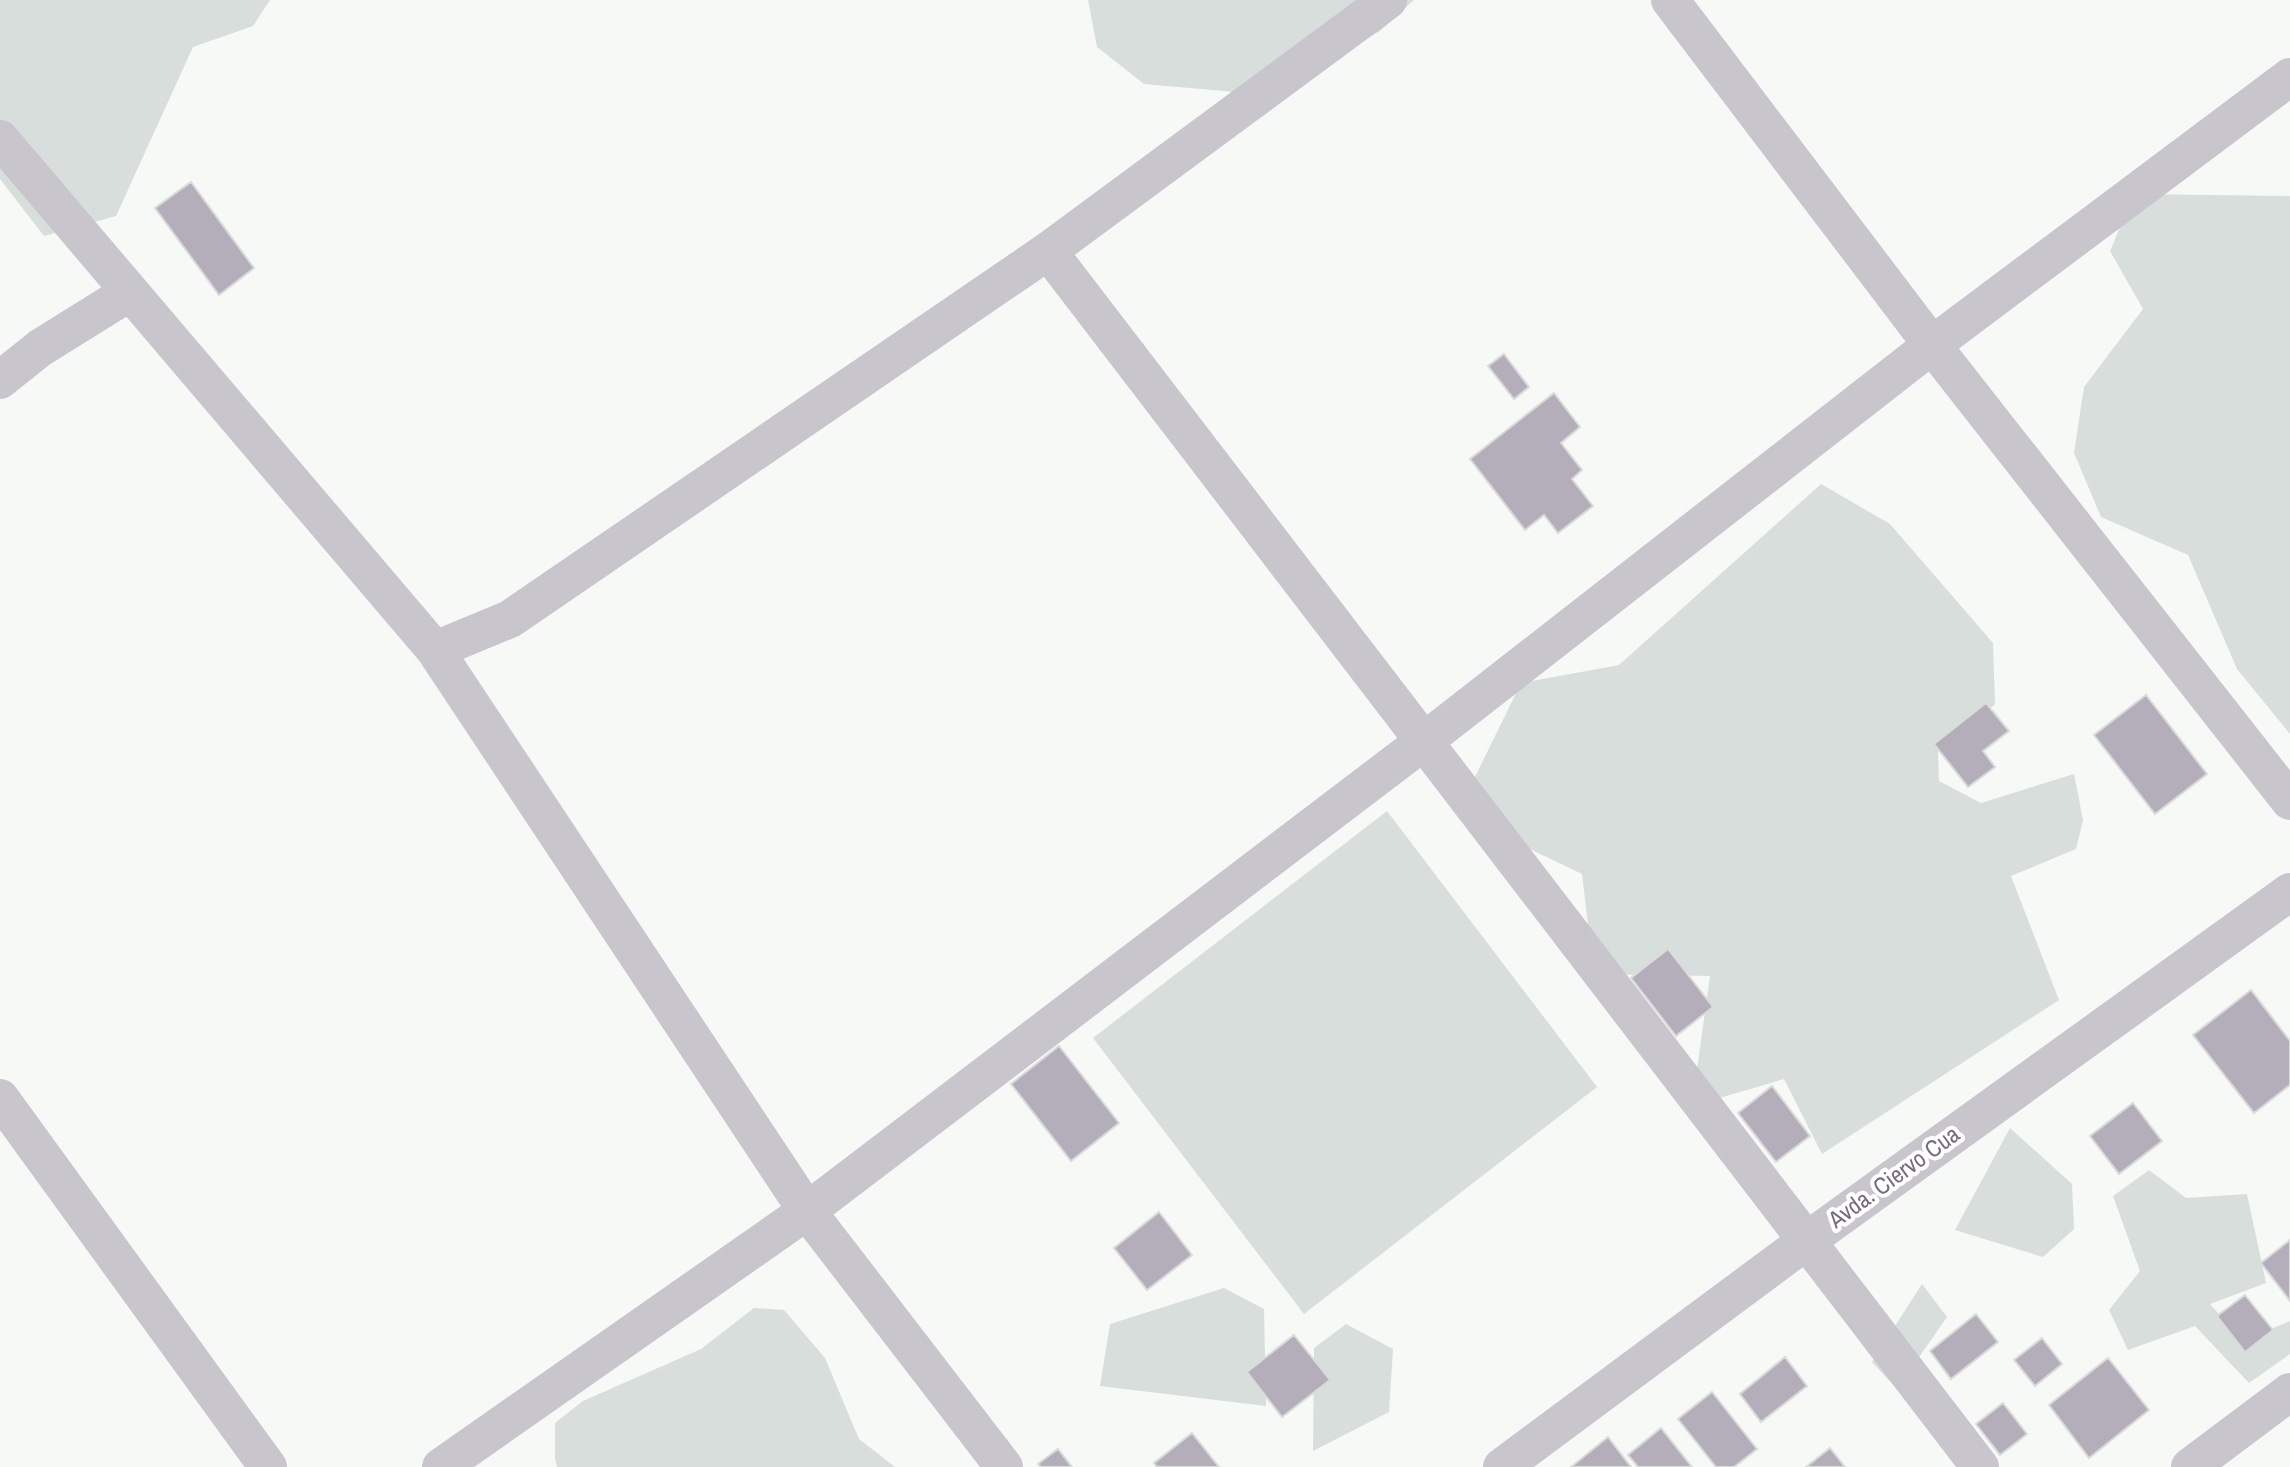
<svg xmlns="http://www.w3.org/2000/svg" width="2290" height="1467" viewBox="0 0 2290 1467" font-family="'Archivo Narrow',sans-serif">
	<style>
		.green { fill: #d7dedb }
		.building { fill: #b3aeba; stroke: #d9dbd9; stroke-width: 2 }
		.lines { fill: none; stroke-linecap: round; stroke-linejoin: round }
		.minor { stroke: #c8c5cc; stroke-width: 38 }
		.labels { text-anchor: middle; stroke-width: 8; stroke-linejoin: round; paint-order: stroke }
		.street-label { font-size: 24px; fill: #776b85; stroke: #fff }
	</style>
	<rect width="100%" height="100%" fill="#f7f9f7"/>
	<path class="green" d="M0,0H270L253,26L193,47L116,216L44,236L0,179Z
		M1088,0H1414L1380,31L1269,95L1144,84L1097,47Z
		M2134,194L2290,196V734L2237,669L2188,555L2101,517L2074,453L2084,387L2143,309L2110,251Z
		M1821,484L1890,524L1993,643L1995,704L1938,752L1939,781L1981,803L2074,774L2083,820L2076,849L2011,876L2059,1000L1822,1154L1784,1079L1692,1106L1710,976L1594,974L1582,874L1509,839L1472,783L1521,683L1619,665Z
		M1387,811L1597,1087L1304,1314L1093,1038Z
		M2010,1128L2072,1184L2074,1229L2043,1257L1955,1230Z
		M2149,1170L2186,1198L2247,1194L2266,1283L2210,1304L2243,1341L2290,1321V1354L2249,1383L2195,1326L2128,1350L2109,1310L2140,1271L2113,1196Z
		M1922,1284L1947,1317L1897,1389L1872,1362Z
		M1224,1288L1264,1309L1266,1406L1100,1386L1110,1324Z
		M754,1308L784,1310L825,1358L859,1439L895,1467H557L555,1458V1423L583,1401L701,1349Z
		M1346,1324L1393,1349L1389,1412L1313,1451L1314,1348Z"/>
	<path class="building" d="M191,182L254,268L219,295L155,208Z
		M1504,354L1529,387L1514,399L1488,366Z
		M1554,393L1580,427L1561,443L1582,470L1572,479L1593,506L1558,533L1544,515L1525,530L1470,459Z
		M2146,695L2207,774L2155,814L2094,735Z
		M1986,703L2009,731L1983,751L1995,767L1968,787L1934,744Z
		M1668,949L1713,1007L1676,1036L1631,978Z
		M2251,990L2290,1041V1085L2254,1113L2193,1035Z
		M1059,1046L1119,1123L1071,1161L1011,1084Z
		M1772,1086L1810,1136L1776,1162L1738,1113Z
		M2133,1103L2162,1141L2119,1174L2090,1136Z
		M1159,1212L1192,1255L1147,1290L1114,1248Z
		M2290,1240V1301L2261,1263Z
		M2245,1295L2273,1330L2245,1352L2217,1316Z
		M1976,1314L1998,1342L1951,1379L1930,1351Z
		M1294,1335L1330,1380L1282,1417L1247,1372Z
		M2042,1338L2062,1364L2035,1386L2014,1360Z
		M1785,1357L1807,1386L1761,1422L1740,1394Z
		M2108,1358L2149,1410L2089,1458L2049,1405Z
		M1712,1392L1757,1449L1734,1467H1716L1678,1419Z
		M2003,1403L2027,1434L2000,1455L1976,1424Z
		M1661,1428L1692,1467H1638L1628,1455Z
		M1192,1433L1219,1467H1157L1154,1463Z
		M1608,1437L1631,1467H1571Z
		M1830,1448L1845,1467H1806Z
		M1058,1449L1072,1467H1041L1038,1464Z"/>
	<g class="lines">
		<path class="minor" d="M1670,0L1932,345L2290,801
			M0,139L435,650L807,1211L1004,1467
			M1048,251L1980,1467
			M0,380L40,348L130,292
			M435,650L510,619L1048,251L1388,0
			M0,1098L268,1467
			M441,1467L807,1211L1423,742L1932,345L2290,77
			M1502,1467L1805,1242L2290,892
			M2190,1467L2290,1392"/>
	</g>
	<g class="labels">
		<g class="street-label">
			<text transform="translate(1894 1177) rotate(-36)" y="8">Avda. Ciervo Cua</text>
		</g>
	</g>
</svg>
